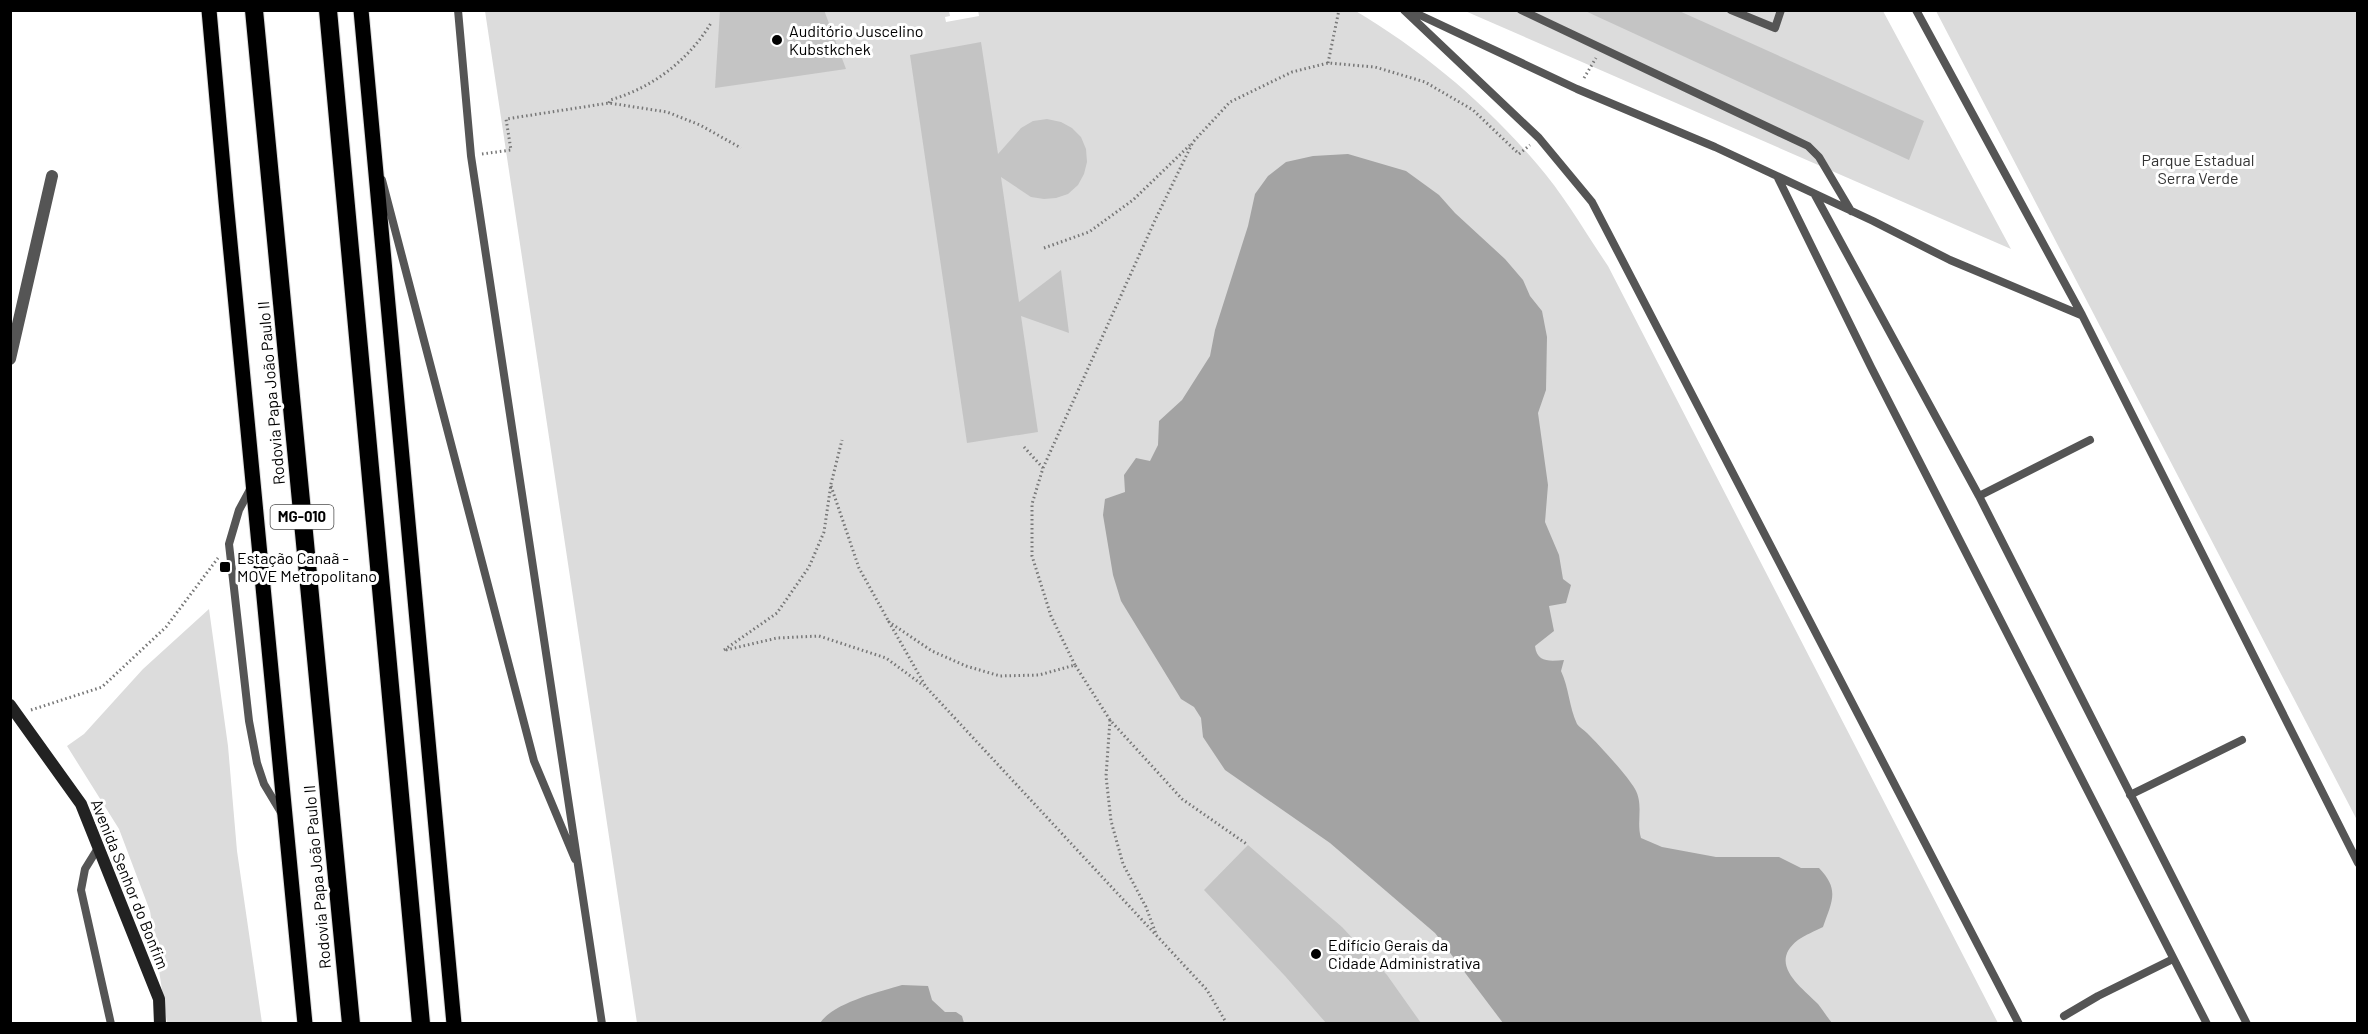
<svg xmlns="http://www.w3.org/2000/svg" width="2368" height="1034" viewBox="0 0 2368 1034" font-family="Barlow,sans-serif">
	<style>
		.green { fill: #dcdcdc }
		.water { fill: #a3a3a3 }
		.building { fill: #c4c4c4 }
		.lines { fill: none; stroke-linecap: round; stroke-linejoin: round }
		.primary-casing { stroke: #dbdbdb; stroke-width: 17 }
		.highway-casing { stroke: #dbdbdb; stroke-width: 20 }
		.path { stroke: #777; stroke-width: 3; stroke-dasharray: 1.5 3; stroke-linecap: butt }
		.lane { stroke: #555; stroke-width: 8 }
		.street { stroke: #555; stroke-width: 12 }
		.secondary { stroke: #222; stroke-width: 12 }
		.primary { stroke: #000; stroke-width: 15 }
		.highway { stroke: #000; stroke-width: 18 }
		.poi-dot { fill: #000; stroke: #fff; stroke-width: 2 }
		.labels { text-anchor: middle; stroke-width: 6; stroke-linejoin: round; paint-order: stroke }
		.shield { fill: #fff; stroke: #4c4c4c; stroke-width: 1.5 }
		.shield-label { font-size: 15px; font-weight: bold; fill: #000 }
		.poi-label { font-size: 16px; fill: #000; stroke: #fff; text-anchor: start }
		.park-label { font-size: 16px; fill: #333; stroke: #fff }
		.street-label { font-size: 16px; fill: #000; stroke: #fff }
	</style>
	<rect width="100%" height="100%" fill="#fff"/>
	<path class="green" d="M978,10H1354C1423,51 1485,103 1537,164C1564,195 1585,232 1608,266L1998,1023H637L485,11H949L950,16L945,17L946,22L979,16Z
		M1465,11H1883L2011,249Z
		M1936,11H2357V820Z
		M209,609L228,746L237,851L262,1023H167L150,911L119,829L67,746L84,734L143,669Z"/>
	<path class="water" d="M1348,154L1406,171L1439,195L1455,213L1505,259L1523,280L1530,296L1542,311L1547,337L1546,390L1538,413L1548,485L1545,522L1559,555L1563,579L1571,585L1566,603L1549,606L1554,631L1535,646C1537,663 1550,661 1564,660L1561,671C1569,688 1569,707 1577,724C1579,727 1584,730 1587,733C1599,745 1627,775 1635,789C1644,805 1636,822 1641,838L1662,847L1716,857H1779L1801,868H1819C1840,890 1832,901 1823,927C1815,931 1805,935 1798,940C1767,964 1802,987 1818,1004C1823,1010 1827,1017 1832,1023H1503L1435,933L1330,843L1225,770L1203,737L1201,718L1194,707L1181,699L1121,601L1113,575L1103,515L1105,499L1125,492L1124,475L1136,458L1150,461L1158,445L1159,421L1182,400L1210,356L1215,330L1248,226L1255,194L1268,176L1286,162L1313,156Z
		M902,985L928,986L932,1000L945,1012H956L962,1016L964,1023H820C833,1003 879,992 902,985Z"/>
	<path class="building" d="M720,10H824L846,69L715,88Z
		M1583,10H1677L1924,121L1909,160Z
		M981,42L998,154L1021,128L1033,121L1047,119L1061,122L1072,128L1081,137L1086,149L1087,162L1084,174L1078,185L1068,194L1056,198L1044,199L1031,197L1001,177L1019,302L1061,270L1069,333L1021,316L1038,432L967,443L910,55Z
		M1248,845L1342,927L1387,975L1421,1023H1326L1285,976L1204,890Z"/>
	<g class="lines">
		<g class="primary-casing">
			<path id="primary" d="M209,10L226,201L305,1024
				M361,10L454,1024"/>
		</g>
		<g class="highway-casing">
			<path id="highway" d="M254,10L351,1024
				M328,10L421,1024"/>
		</g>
		<path class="path" d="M1328,63L1339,10
			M1584,78L1596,58
			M609,103L610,100C652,88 688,61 711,23
			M482,154L511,150L506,119L609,103L667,112L700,125L741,148
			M1044,248L1089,232L1133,200L1190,145
			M1024,447L1043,468L1032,504V556L1051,616L1075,665
			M1043,468L1156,218L1193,142L1230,102L1292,72L1328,63L1375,67L1425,82L1473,110L1519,154L1530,145
			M831,486L859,568L889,622
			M724,650L777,613L809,567L824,532L831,484L842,440
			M726,650L777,638L819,636L886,658L924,686
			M31,710L102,687L166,627L218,558
			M1110,720L1106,776L1111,821L1123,864L1146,907L1156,934
			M1227,1024L1207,990L926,687L889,622L932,651L966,666L1000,676L1039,675L1075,665L1110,720L1182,799L1248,845"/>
		<path class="lane" d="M458,10L471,156L602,1024
			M1404,10L1539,138L1592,202L2019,1024
			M1409,10L1577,89L1715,147L1873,221L1950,260L2081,315
			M1521,10L1808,146L1819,157L1851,211
			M1731,10L1775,28L1781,10
			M1916,10L2082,315L2358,863
			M1778,178L1871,367L2207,1024
			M382,180L534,761L575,859
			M1815,195L1979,496L2247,1024
			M252,486L239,510L229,544L249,721L257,763L264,784L282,814
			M1979,496L2090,440
			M2130,795L2242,740
			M98,848L85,869L81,890L111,1024
			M2064,1016L2098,996L2173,959"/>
		<path class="street" d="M10,359L52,176"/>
		<path class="secondary" d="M10,705L81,804L159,999L160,1024"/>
		<use href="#primary" class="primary"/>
		<use href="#highway" class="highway"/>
	</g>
	<g class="poi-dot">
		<circle cx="777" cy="40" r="6"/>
		<rect x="219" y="561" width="12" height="12" rx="3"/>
		<circle cx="1316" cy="954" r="6"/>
	</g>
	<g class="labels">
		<rect class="shield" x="270.5" y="505" width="63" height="24" rx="4.5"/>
		<g class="shield-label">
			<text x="302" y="522">MG-010</text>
		</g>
		<g class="poi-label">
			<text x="789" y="37">Auditório Juscelino<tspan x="789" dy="18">Kubstkchek</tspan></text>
			<text x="237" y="564">Estação Canaã -<tspan x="237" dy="18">MOVE Metropolitano</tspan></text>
			<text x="1328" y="951">Edifício Gerais da<tspan x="1328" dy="18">Cidade Administrativa</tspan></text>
		</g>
		<g class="park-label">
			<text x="2198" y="166">Parque Estadual<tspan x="2198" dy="18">Serra Verde</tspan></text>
		</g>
		<g class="street-label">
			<text transform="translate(271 393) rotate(-95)" y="6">Rodovia Papa João Paulo II</text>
			<text transform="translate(317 877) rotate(-95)" y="6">Rodovia Papa João Paulo II</text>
			<text transform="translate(130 884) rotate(68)" y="6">Avenida Senhor do Bonfim</text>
		</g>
	</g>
	<rect width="2368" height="1034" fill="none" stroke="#000000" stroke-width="24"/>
</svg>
